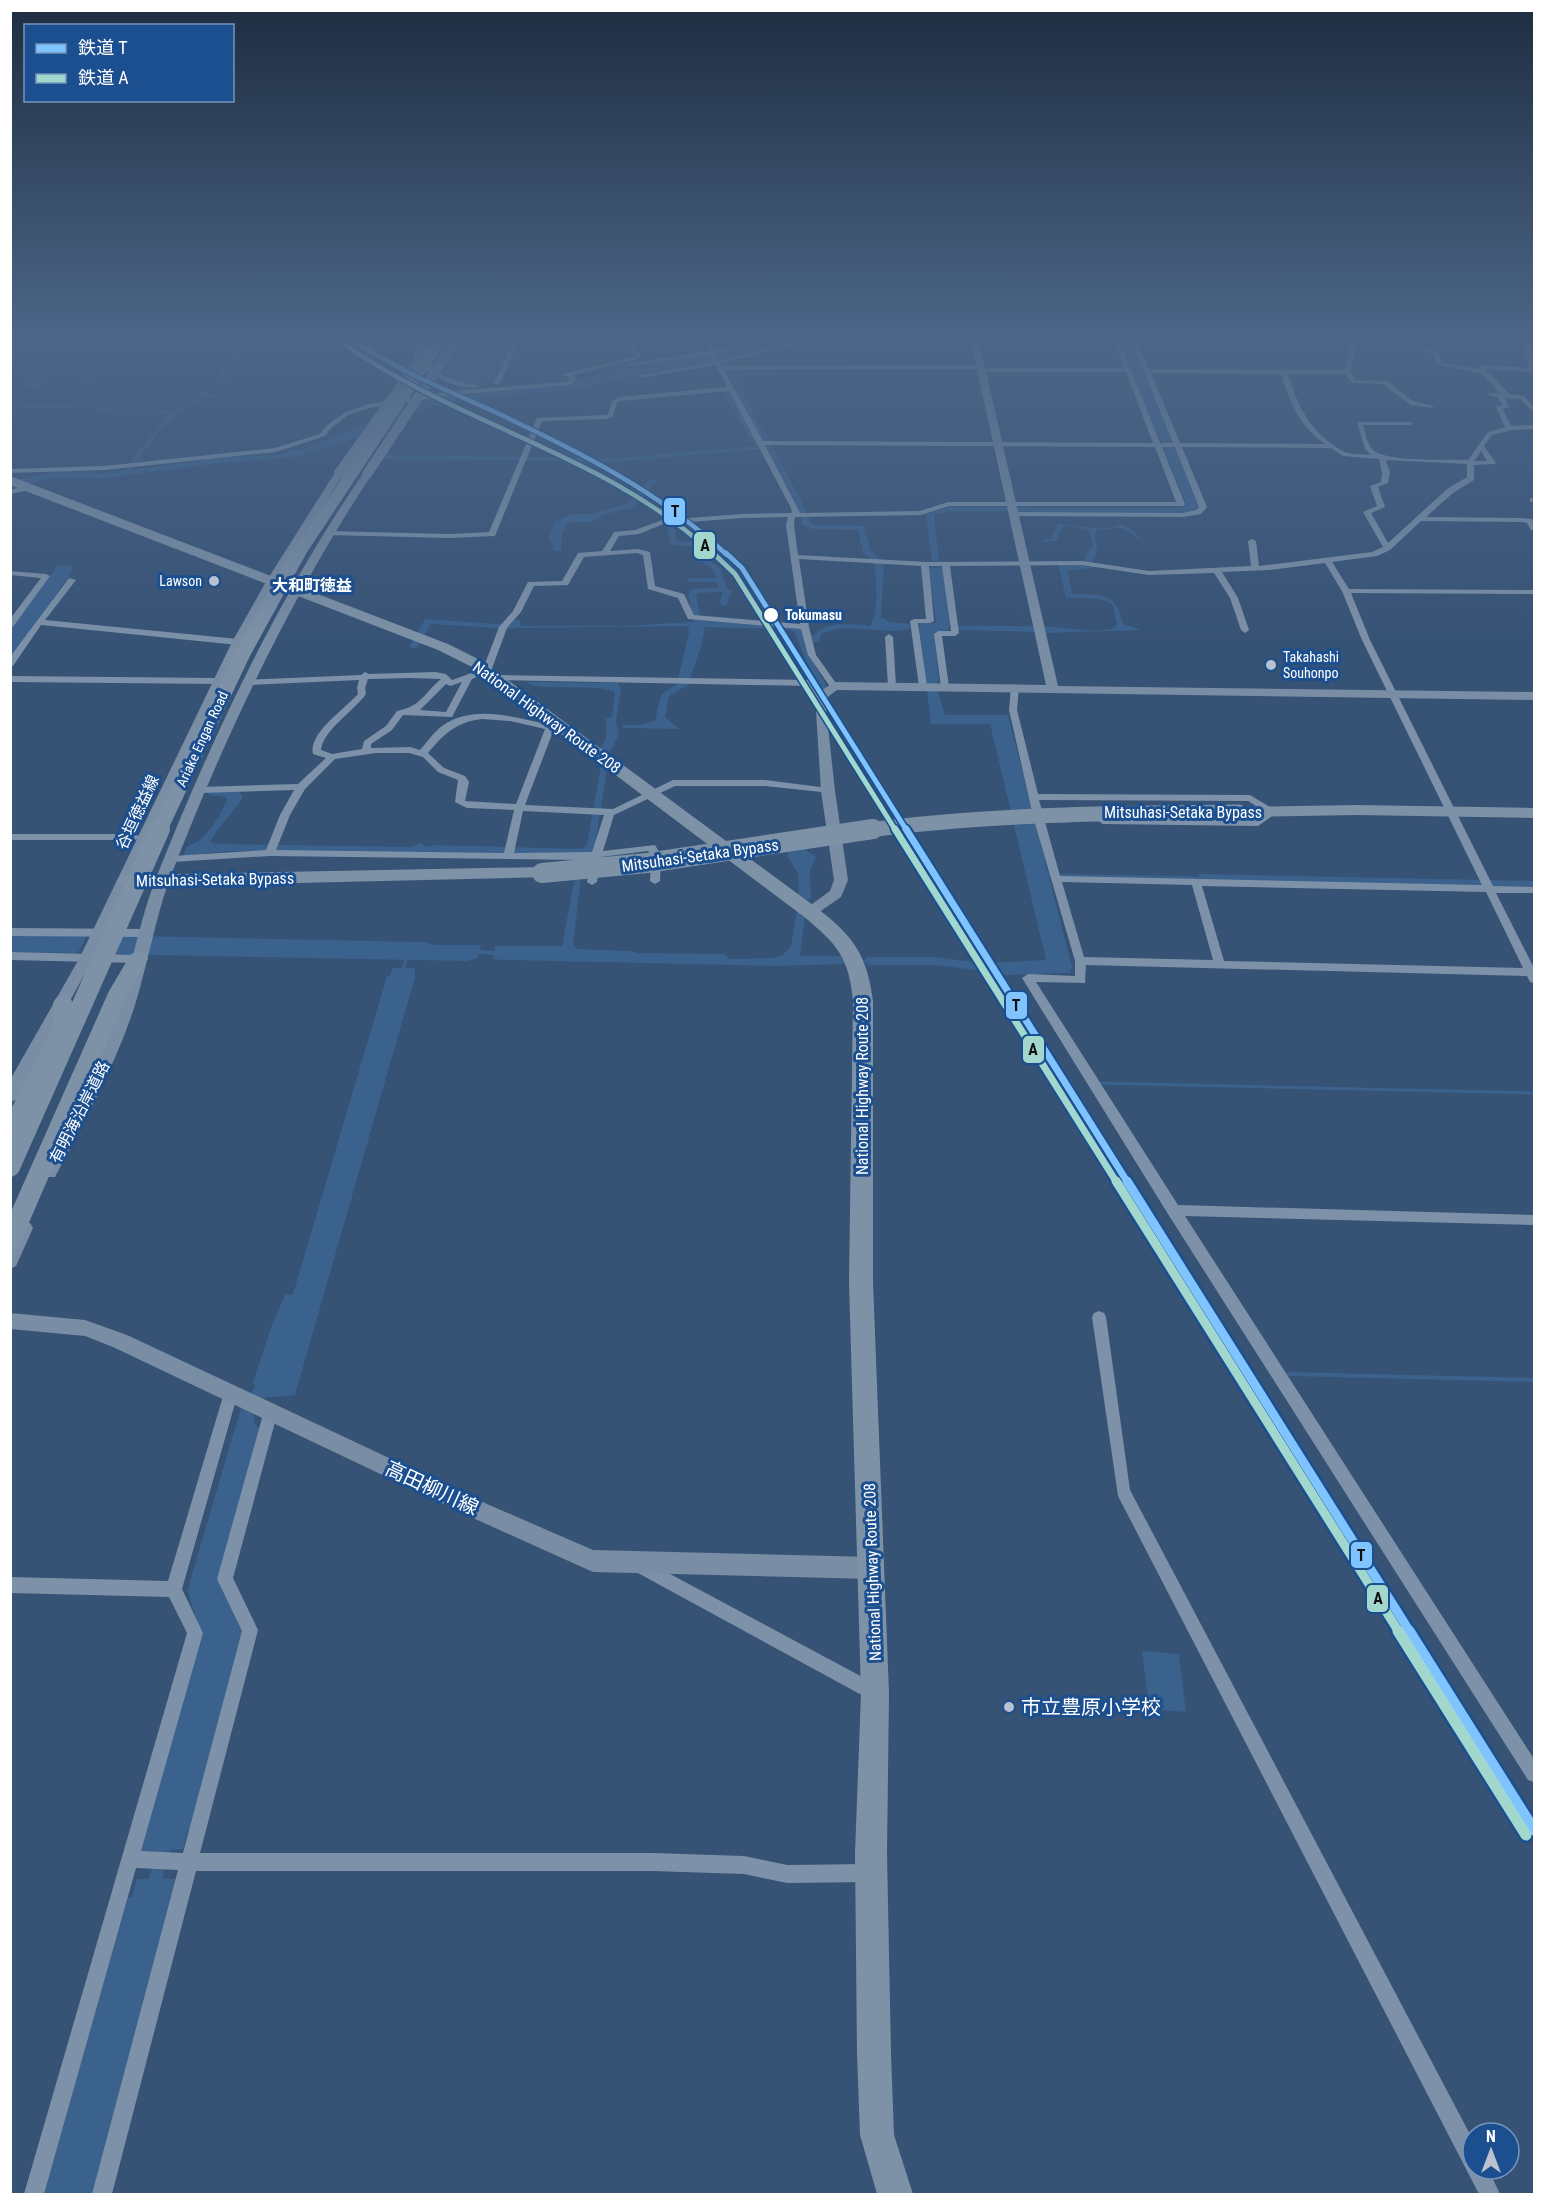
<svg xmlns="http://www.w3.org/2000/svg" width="1545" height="2205" viewBox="0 0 1545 2205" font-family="'Roboto Condensed','Noto Sans JP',sans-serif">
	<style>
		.water { fill: #3b618d }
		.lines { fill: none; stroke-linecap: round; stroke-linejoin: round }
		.stream-far2 { stroke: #3b618d; stroke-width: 1.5 }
		.stream-far1 { stroke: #3b618d; stroke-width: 3 }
		.stream { stroke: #3b618d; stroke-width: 4 }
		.canal { fill: #3b618d; fill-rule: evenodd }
		.street { fill: #7d92a8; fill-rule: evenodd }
		.secondary { fill: #798da4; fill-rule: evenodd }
		.highway { fill: #7e92a7; fill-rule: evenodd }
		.secondary-bridge { stroke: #798da4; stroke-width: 10 }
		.highway-bridge-far2 { stroke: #7e92a7; stroke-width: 12 }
		.highway-bridge-far1 { stroke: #7e92a7; stroke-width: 15 }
		.highway-bridge { stroke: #7e92a7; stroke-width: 20 }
		.rail-1-far4-casing { stroke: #1b4f8f; stroke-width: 7 }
		.rail-1-far3-casing { stroke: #1b4f8f; stroke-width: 8 }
		.rail-1-far2-casing { stroke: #1b4f8f; stroke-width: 11 }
		.rail-1-far1-casing { stroke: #1b4f8f; stroke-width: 14 }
		.rail-1-casing { stroke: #1b4f8f; stroke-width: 16 }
		.rail-2-far4-casing { stroke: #1b4f8f; stroke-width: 7 }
		.rail-2-far3-casing { stroke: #1b4f8f; stroke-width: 8 }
		.rail-2-far2-casing { stroke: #1b4f8f; stroke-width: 11 }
		.rail-2-far1-casing { stroke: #1b4f8f; stroke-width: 14 }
		.rail-2-casing { stroke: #1b4f8f; stroke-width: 16 }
		.rail-1-far4 { stroke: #80c4ff; stroke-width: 4.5 }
		.rail-1-far3 { stroke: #80c4ff; stroke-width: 5 }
		.rail-1-far2 { stroke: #80c4ff; stroke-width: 7 }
		.rail-1-far1 { stroke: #80c4ff; stroke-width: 9 }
		.rail-1 { stroke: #80c4ff; stroke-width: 11 }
		.rail-2-far4 { stroke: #a2d7cd; stroke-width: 4.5 }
		.rail-2-far3 { stroke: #a2d7cd; stroke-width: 5 }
		.rail-2-far2 { stroke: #a2d7cd; stroke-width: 7 }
		.rail-2-far1 { stroke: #a2d7cd; stroke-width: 9 }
		.rail-2 { stroke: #a2d7cd; stroke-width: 11 }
		.poi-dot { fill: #b9c2ce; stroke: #1b4f8f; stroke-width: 2 }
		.stop-dot { fill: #fff; stroke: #1b4f8f; stroke-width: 2 }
		.labels { text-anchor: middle; stroke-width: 6; stroke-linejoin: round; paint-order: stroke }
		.far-poi-label { font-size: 14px; fill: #fff; stroke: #1b4f8f; text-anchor: end }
		.far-stop-label { font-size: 14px; font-weight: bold; fill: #fff; stroke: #1b4f8f; text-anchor: start }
		.far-street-label { font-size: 14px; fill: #fff; stroke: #1b4f8f }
		.far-quarter-label { font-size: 16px; font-weight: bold; fill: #fff; stroke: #1b4f8f }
		.street-label { font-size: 16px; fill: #fff; stroke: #1b4f8f }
		.near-street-label { font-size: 20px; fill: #fff; stroke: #1b4f8f }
		.near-poi-label { font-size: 20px; fill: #fff; stroke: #1b4f8f; text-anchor: start }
		.line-badge { stroke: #1b4f8f; stroke-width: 2 }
		.pale-badge-label { font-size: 16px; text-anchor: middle; font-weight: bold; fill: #111 }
	</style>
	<rect width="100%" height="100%" fill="#365274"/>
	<path class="water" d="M192,337L191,340L194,342L241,345L249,337H259L251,346L347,344L411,346L410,349L346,345L247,347C240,355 227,368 225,378L206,392L220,398L202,397L165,424L140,457V460L144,461L130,462L170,413L114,409L97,411L99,409L11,407L10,403L172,411L181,408L219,381L221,370L241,348L197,343L195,344L200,345L184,349Z
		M784,337H810L711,363L636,375L576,389L472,399L429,406L339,444L294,457L219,463L104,478H55L11,487L10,481C28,478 45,473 63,471C83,470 112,480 129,467L137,469L227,457L278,455L296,449L300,451L421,401L448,396L567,386L584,378L627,367L690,358Z
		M1118,337H1130L1172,439L1173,442L1169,443L1171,447H1175L1199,505L1197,508L1184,514L950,511L934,515L939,561H932L926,514L950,507L1176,508L1187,505L1163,447H1167L1166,443L1159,439Z
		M480,343L511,344L494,382L470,384L442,372L457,348L477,349Z
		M129,345L132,348L118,361L108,364L85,387C97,391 118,382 126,388C109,387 97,390 81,388L110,361L103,360L96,364L81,363L70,368L57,366L28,381L30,384L45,383L43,387H28L25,383C41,361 70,365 93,363C101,363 105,359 115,359Z
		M619,506L622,510L611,511L590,522H569L562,533L561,551H554L549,537L554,523L570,514H592Z
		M1058,524C1080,524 1101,534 1121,524L1134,531L1142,541L1122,528L1098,530L1095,534L1097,551L1093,562H1086L1084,556L1093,546L1089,530L1066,525L1058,534L1057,541L1040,542L1051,538Z
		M874,561L884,563L881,617L890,622L909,624L910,629C881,636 848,621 821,634L819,642L814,643L811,637C828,620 848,624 870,626C880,610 876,580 874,561Z
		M1058,564L1095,565L1093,568L1068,571L1072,594C1104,595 1114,591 1123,624L1142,630L1045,633L1043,626L1097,631L1114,628L1117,624L1113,605C1099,596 1083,598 1066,598Z
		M58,565H71L73,570L11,658V630Z
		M932,567L942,568L944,571L949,622V630L934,632L939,680L936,684L945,715H1008L1072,967L1070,973L1007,975L992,973L987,963L1046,960L990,724H931L927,692L930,689V684L925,681L919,623H936L929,570Z
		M694,619L770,625L778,629L705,627L701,647L688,685L669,696L665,717L679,729L623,728L622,725H641L655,721L661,694L677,684L689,632L688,626L507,628L515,620H520L521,626H622L693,622Z
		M782,626L801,628L808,654L828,688L824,691L806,661L794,631L783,629Z
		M957,626H1034L1036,632L963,630L958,629Z
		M527,682L618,683L621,688L616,721L619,734L610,752L594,852L581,877L573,945L577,949L632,951L636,953L724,954L730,959L772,958L782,955L791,947L799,898L798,873L787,856L790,849L801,847L816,857L810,870L811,899L804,900L805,917L800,956H844L847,964L775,966L503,960L493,959L494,955L479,954L477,958L466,961L99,954L104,938L135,936L422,942L435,945H481L480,950L494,951L495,946H562L575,877L585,859L571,855L230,851L183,856L187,846C208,840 217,819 227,801L225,797L208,795L210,791L239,792L243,797C233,814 219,825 210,842L216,844L412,847L421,843L426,847L433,845L582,849L587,845L603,753L600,749L606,738V719L612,716L615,692C596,683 535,692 527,682Z
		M1198,874L1534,881V887L1200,881Z
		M11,934L87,935L78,953L11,952Z
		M392,968H415V977L295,1395L264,1398L253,1412L255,1424L262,1432L222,1580L243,1630L191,1830H188L183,1849L170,1850L162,1878L176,1879L173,1899L93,2194H43L128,1897H132L137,1879H149L156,1852L140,1851L201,1636L188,1591L191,1578L241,1408L255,1387L253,1382L271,1327L285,1295L293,1294L387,976H390Z
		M1142,1651L1179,1654L1186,1712L1149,1709Z"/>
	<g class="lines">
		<path class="stream-far2" d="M41,352L64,354
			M379,402L387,400"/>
		<path class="stream-far1" d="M1045,875L1200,878
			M982,967L993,968
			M403,970L407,956
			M1098,1083L1534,1093"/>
		<path class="stream" d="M1288,1374L1534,1380"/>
		<path class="canal" d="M725,353L728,355V367L740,384L758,424L773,443L772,445L809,516V521L814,525L864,526L871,551L881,560L883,574H877L873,561L863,552L858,530L812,529L802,524L801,516L766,445V443L752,424L734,384L722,367V355Z
			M726,389L729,391L757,441L756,442L751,441L723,391Z
			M757,443L760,445L761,449L619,462L384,459L380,457L384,455L619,458L754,446L755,444Z
			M650,479L657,481L632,508L605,514L601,512L626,504Z
			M667,526L674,528L677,541L704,542L710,561L721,569L727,588L732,591L726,606L719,604L723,592L697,593L696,595L700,615L693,617L688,595L692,589L719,588L717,582H688L687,580L691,578H716L713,570L702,562L698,546L671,545Z
			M425,619L513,625L517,627L513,629L431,624L417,648H411L410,646Z
			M868,957H936L982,963L987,967L982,971L936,965H868L863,961Z"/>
		<path class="street" d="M423,337H429L418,352C431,374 455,382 478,385V387C453,390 424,374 412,352Z
			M624,337H630L642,358L573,375L577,380L569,385L453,395L369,408L348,415L331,428L325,436L276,452L104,470L10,473V469L104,466L275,448L320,434L326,426L344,413L368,404L453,391L566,382L570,380L567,376H563V374L636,356Z
			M719,337H726L712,347L714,350L769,337H781L716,353L719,361L811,337H823L721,364L722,366L980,365L982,368H1124L1112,337H1118L1160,443H1173L1130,337H1136L1149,369L1344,370L1353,337H1359L1350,372L1356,380L1386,381L1394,386L1411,400L1433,406V408L1411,405L1382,384L1352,383L1345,374H1288C1298,407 1311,434 1343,451C1350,455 1363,454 1371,455L1365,449L1357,422H1412V424L1410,425H1363C1365,432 1367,442 1371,448C1382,463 1448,459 1468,460L1488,432L1505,427L1496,407L1502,405L1498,397L1488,395L1491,393L1501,394L1482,374L1439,365L1433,354L1424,352L1405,337C1418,337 1422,348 1437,351L1443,363L1479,369L1478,367L1481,365L1534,368V372L1485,369L1509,394L1524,396L1534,407V412L1532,411L1520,399L1505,398L1509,407L1503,409L1511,426L1534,425V429L1512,430L1492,435L1484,446L1496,463L1494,464L1474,465V480L1453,493L1426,517L1522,518L1532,519L1534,523V530H1531L1527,523L1522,522L1421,521L1390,550L1377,556L1332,562L1349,589L1534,590V594L1351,593L1370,640L1493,886L1534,887V893H1496L1534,968V983L1530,982L1527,976L1086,965L1085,983L1036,982L1178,1205L1534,1215V1225L1185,1216L1534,1759V1782L1528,1780L1168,1214L1022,978L1028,974L1075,976V961L1034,820L1009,710L1011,687L1015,684L1019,687L1017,710L1038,794L1250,795L1278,812L1258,826L1103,824L1098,821L1100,819L1256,820L1266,812L1248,801L1039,800L1060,876L1482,885L1362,640L1342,591L1325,563L1269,570L1222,572L1238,598L1249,630L1245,633L1241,630L1230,598L1214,573L1149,575L1082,565L950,566L959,633L955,636H942L949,687L945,690L941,687L934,634L938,631H951L942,566H929L934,621L930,623H918L927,686L923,689L919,686L910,621L914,619H926L921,566L799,559L809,627L816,655L838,686L834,689L831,688L808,655L801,629L688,619L678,598L648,589L643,555L637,553L584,557L568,585L534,586L521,612L507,628L491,671L472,679L452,717L403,715L392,730L371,744V748L410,747L420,750C427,742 434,732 442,726C473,704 513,717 547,724L549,719L552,718L557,721L525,805L613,809L673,780H765L828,788L831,789V793L765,786H675L614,815L603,851L655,845L661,855L660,881L655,884L650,881L651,855L648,851L601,857L597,882L592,885L587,882L591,859L581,860L270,856L172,862L167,859L172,856L266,850L280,815L294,790L201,793L196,790L201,787L298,784L326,758L313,754C308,733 345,709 358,694L357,688L359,680L248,685L245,684V680L361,675L365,672L369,674L435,672L446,674L452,680L483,669L499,627L513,611L528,582L562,581L578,553L602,551L614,532L635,530L662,520L742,514L792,513L791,508L729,391L621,401L617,403L613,416L607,419L542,421L495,536L449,538L328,535L324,533L328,531L449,534L489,532L537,418L606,415L608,414L612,401L619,397L727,387L716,365L640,378L637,376L714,362L710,355L630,366L627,364L708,351L707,346ZM979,369L981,372H1126L1153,443L763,441L724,370ZM1151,373L1281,374C1291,405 1298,424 1325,444L1180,443ZM765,445L1155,447L1176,502H948L920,511L800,513ZM1162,447H1175L1199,507L1196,510L1183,513L1014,512L1010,514L1014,516L1183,517L1201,514L1207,507L1182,447L1331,448L1343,456L1379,459L1382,473L1381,482L1370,486L1377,506L1363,512L1383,547L1372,552L1259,566L1256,541L1252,539L1248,541L1251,566L1149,571L1082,561L927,562L798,555L794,525L795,517L921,515L949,506H1184L1185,504ZM1481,451L1487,461H1474ZM1386,460L1467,464V477L1447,489L1388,543L1371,513L1385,507L1378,487L1388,483L1390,473ZM788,517L786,525L800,624L694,615L684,594L655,586L650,552L638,549L610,551L619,536L639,534L663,524L742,518ZM411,678L441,679C423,694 422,706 397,711L386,726L364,741L362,749L332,754L321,750C323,730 354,711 366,694L365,688L368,679ZM462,682L446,712L420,710L446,684L450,686ZM482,719L510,721L545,729L516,804L465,801L469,782L465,776L444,768L428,753C444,734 456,722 482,719ZM376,753H409L423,757L438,772L458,780L455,802L467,808L514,810L504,853L276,850L290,815L305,789L335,759ZM523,811L604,815L592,852L514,853ZM1062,882L1192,885L1213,960L1084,957ZM1202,886L1486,892L1523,968L1224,961Z
			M431,338L515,342L518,344L500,383L497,385L494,383L511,346L429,341Z
			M26,486L30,488L29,490L10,494V490Z
			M1530,498H1534V502H1530Z
			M10,571L46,574L50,576L13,627H10V619L41,578L10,575Z
			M69,578L76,580L45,620L238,639L242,642L238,645L41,625L13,666H10V657Z
			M889,634L893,637L896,686L892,689L888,686L885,637Z
			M497,675L811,680L814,681L823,698L822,700H816L808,686L494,680V676Z
			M10,676L218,678L222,681L218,684L10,682Z
			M10,834H135L140,837L135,840H10Z
			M10,928L145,929L150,933L145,937L10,936Z
			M10,952L138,955L143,959L138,963L10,960Z
			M1099,1311L1104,1313L1106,1317L1130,1490L1473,2140V2169H1488L1500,2194H1479L1118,1496L1092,1317L1094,1313Z
			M231,1387L236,1388L238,1393L182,1589L203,1633L141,1851L183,1853L242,1631L217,1579L264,1411L266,1406L271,1404L276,1406L278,1411L233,1578L258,1630L200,1853H652L744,1856L787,1865L870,1864L876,1867L879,1873L876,1879L870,1882L787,1883L744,1874L652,1871H196L112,2194H92L178,1870L136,1868L44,2194H24L187,1633L169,1597L10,1593V1577L168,1581L224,1393L226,1388Z
			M642,1559L881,1687L883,1693L881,1699L875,1701L869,1699L636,1572L634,1567L636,1562Z"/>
		<path class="secondary" d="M970,337H978L1058,686L1534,692V700L837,690L825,699L835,791L848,880L841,897L815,915H805L803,912L805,909L830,891L834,880L821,791L815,695L834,682L1046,685Z
			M1519,337H1527L1534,360V374L1530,372Z
			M336,471L344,473L277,580L244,642L94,957L16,1100L10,1102V1080L80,957L232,642L267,580Z
			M364,472L372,474C289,600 224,738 170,878C155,919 148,963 135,1005C116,1065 84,1121 55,1177H43L40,1172C68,1118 101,1063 119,1004C133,962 140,919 156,878C212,737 278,597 364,472Z
			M24,1221L30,1223L33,1228L16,1266L10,1269V1239L18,1223Z
			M10,1313L85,1320L127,1335L487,1504L593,1550L873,1557L881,1560L884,1568L881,1576L873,1579L593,1572L473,1518L113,1347L85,1336L10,1329Z"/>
		<path class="highway" d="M10,476L448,644L482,661L817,908C853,936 867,954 873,1001V1282L889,1693L887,1853L891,2054L894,2135L913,2194H877L860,2135L857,2054L855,1853L861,1693L849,1282L853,1001C849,957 837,944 803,916L472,667L438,650L10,485Z
			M1356,805L1534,808V818L1356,815L1239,817L1230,812L1239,807Z
			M542,867L551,873L548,877L125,887L116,881L125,875Z
			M138,952L145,954L148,959L129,991L21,1241L18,1248L10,1250V1214L109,991L131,954Z
			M63,996L70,998L73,1003V1026L18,1140L10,1142V1111L53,1026V1003L56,998Z"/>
		<path class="secondary-bridge" d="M339,473L426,352
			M367,474L458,337"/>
		<path class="highway-bridge-far2" d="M298,555L442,337"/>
		<path class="highway-bridge-far1" d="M159,831L243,653L298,553
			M861,831C987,814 1112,813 1239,812"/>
		<path class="highway-bridge" d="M542,873L647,863L873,829
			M10,1167L160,829"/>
		<g class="rail-1-far4-casing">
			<path id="rail-1-far4" d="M350,337C394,370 445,389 495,412C578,451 660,492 727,555"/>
		</g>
		<g class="rail-1-far3-casing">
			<path id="rail-1-far3" d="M726,553L742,568L907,831"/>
		</g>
		<g class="rail-1-far2-casing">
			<path id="rail-1-far2" d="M906,829L1128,1183"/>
		</g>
		<g class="rail-1-far1-casing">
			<path id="rail-1-far1" d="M1127,1181L1410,1632"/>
		</g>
		<g class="rail-1-casing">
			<path id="rail-1" d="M1409,1631L1534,1830"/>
		</g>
		<g class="rail-2-far4-casing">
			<path id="rail-2-far4" d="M344,344C460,426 609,455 714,555"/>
		</g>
		<g class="rail-2-far3-casing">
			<path id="rail-2-far3" d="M713,553L735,574L896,831"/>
		</g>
		<g class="rail-2-far2-casing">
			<path id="rail-2-far2" d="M895,829L1117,1183"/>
		</g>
		<g class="rail-2-far1-casing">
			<path id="rail-2-far1" d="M1116,1181L1399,1632"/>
		</g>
		<g class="rail-2-casing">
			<path id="rail-2" d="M1398,1631L1526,1835"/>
		</g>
		<use href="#rail-1-far4" class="rail-1-far4"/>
		<use href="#rail-1-far3" class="rail-1-far3"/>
		<use href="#rail-1-far2" class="rail-1-far2"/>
		<use href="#rail-1-far1" class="rail-1-far1"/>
		<use href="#rail-1" class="rail-1"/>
		<use href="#rail-2-far4" class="rail-2-far4"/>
		<use href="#rail-2-far3" class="rail-2-far3"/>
		<use href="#rail-2-far2" class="rail-2-far2"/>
		<use href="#rail-2-far1" class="rail-2-far1"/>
		<use href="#rail-2" class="rail-2"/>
	</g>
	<linearGradient id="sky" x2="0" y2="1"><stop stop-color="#1e2d40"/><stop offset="0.52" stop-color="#4c6688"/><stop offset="1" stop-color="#4c6688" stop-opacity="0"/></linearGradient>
	<rect width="1545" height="646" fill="url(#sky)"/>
	<g class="poi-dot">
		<circle cx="214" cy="581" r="6"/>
		<circle cx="1271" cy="665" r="6"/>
		<circle cx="1009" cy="1707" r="6"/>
	</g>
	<circle class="stop-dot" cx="771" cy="615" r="8"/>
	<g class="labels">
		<g class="far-poi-label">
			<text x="202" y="586">Lawson</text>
			<text x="1283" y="662" text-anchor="start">Takahashi<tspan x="1283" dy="16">Souhonpo</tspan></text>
		</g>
		<g class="far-stop-label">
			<text x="785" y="620">Tokumasu</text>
		</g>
		<g class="far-street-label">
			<text transform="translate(202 739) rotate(-65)" y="5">Ariake Engan Road</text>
		</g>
		<g class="far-quarter-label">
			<text x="312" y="591">大和町徳益</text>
		</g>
		<g class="street-label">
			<text transform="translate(547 717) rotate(36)" y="6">National Highway Route 208</text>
			<text transform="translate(137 812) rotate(-65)" y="6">谷垣徳益線</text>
			<text x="1183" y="818">Mitsuhasi-Setaka Bypass</text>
			<text transform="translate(700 855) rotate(-8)" y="6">Mitsuhasi-Setaka Bypass</text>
			<text transform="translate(215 879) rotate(-1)" y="6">Mitsuhasi-Setaka Bypass</text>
			<text transform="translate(862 1086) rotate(-90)" y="6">National Highway Route 208</text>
			<text transform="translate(79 1112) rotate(-63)" y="6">有明海沿岸道路</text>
			<text transform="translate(872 1572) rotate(-92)" y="6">National Highway Route 208</text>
		</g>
		<g class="near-street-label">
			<text transform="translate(432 1488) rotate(25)" y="7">高田柳川線</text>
		</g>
		<g class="near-poi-label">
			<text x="1021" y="1714">市立豊原小学校</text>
		</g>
	</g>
	<g class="line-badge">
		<rect x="663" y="497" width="23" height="29" rx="6" fill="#80c4ff"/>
		<rect x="693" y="531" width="23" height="29" rx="6" fill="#a2d7cd"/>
		<rect x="1005" y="991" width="23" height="29" rx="6" fill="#80c4ff"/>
		<rect x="1022" y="1035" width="23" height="29" rx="6" fill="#a2d7cd"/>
		<rect x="1350" y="1541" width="23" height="28" rx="6" fill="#80c4ff"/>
		<rect x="1366" y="1584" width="23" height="29" rx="6" fill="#a2d7cd"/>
	</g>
	<g class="pale-badge-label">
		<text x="675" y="517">T</text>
		<text x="705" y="551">A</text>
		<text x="1016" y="1011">T</text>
		<text x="1033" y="1055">A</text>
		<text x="1361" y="1561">T</text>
		<text x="1378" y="1604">A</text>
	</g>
	<rect width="1545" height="2205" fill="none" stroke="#ffffff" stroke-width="24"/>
	<rect x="24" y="24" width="210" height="78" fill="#1b4f8f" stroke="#7695bc" stroke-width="1.5"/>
	<rect x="36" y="44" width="30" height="9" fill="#80c4ff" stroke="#7695bc" stroke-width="1.5"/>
	<text x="78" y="54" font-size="18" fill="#ffffff">鉄道 T</text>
	<rect x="36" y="74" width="30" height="9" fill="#a2d7cd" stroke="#7695bc" stroke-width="1.5"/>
	<text x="78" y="84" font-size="18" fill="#ffffff">鉄道 A</text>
	<g transform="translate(1491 2151)"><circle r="28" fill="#1b4f8f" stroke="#7695bc" stroke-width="1.5"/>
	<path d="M0-4.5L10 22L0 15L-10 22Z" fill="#b9c2ce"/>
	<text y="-9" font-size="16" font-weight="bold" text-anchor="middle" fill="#ffffff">N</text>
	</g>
</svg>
